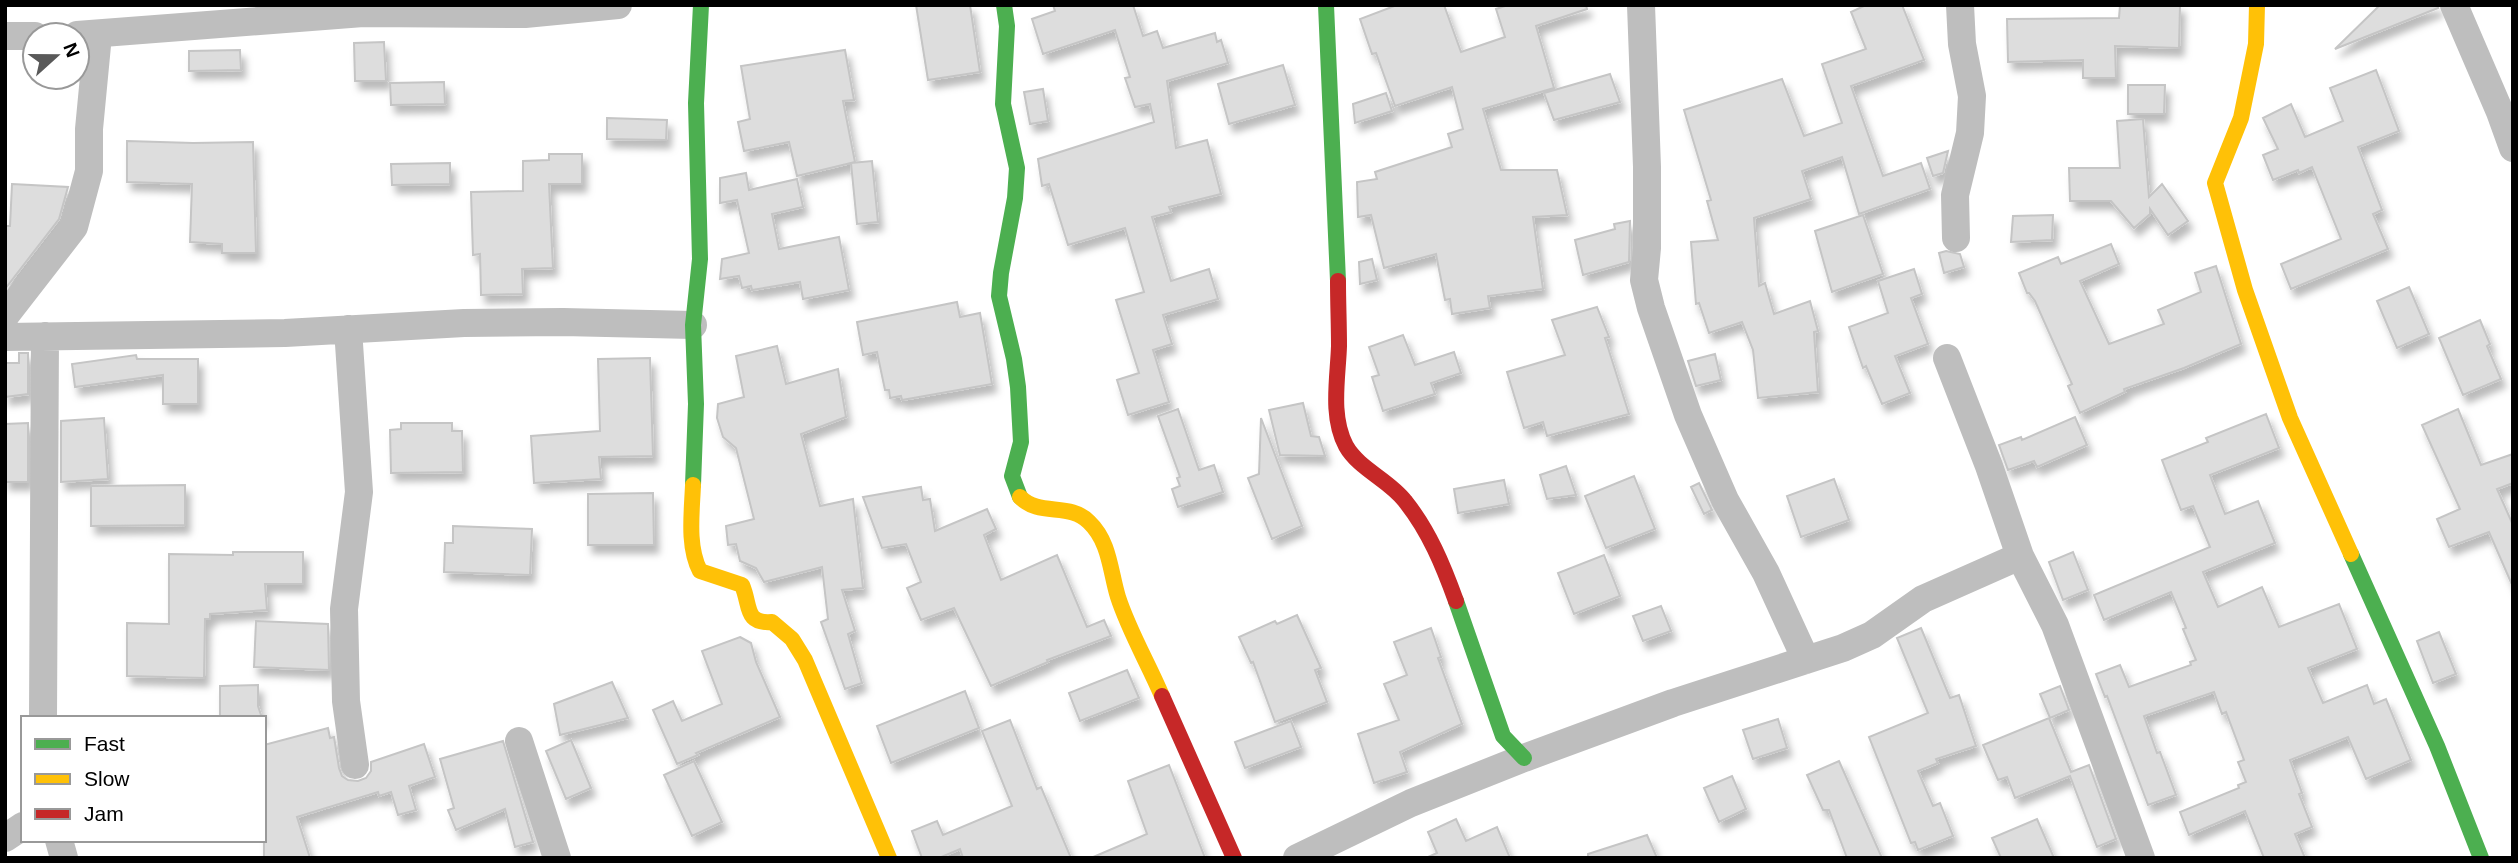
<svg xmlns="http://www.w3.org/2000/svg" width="2518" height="863" viewBox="0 0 2518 863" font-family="Helvetica,sans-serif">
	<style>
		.building { fill: #ddd; stroke: #c5c5c5; stroke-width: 2; filter: url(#shadow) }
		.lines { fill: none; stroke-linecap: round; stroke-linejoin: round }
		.street { stroke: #bebebe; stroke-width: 28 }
		.fast { stroke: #4caf50; stroke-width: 16 }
		.slow { stroke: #ffc107; stroke-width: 16 }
		.jam { stroke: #c62828; stroke-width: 16 }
	</style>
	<defs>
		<filter id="shadow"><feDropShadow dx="4.5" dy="8" stdDeviation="3.5" flood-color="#0004"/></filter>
	</defs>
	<rect width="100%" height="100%" fill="#fff"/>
	<path class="building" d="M916,5H970L980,72L928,80Z
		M1053,5H1133L1143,36L1157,31L1163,48L1215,33L1217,42L1221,40L1228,63L1167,81L1176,148L1207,140L1221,194L1169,207L1171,212L1152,217L1171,281L1209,269L1218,299L1163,315L1172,344L1153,350L1169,402L1128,415L1117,380L1139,373L1116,300L1144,292L1125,228L1068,245L1049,184L1042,186L1038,159L1154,122L1150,104L1135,107L1125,78L1130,77L1115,30L1043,54L1032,19L1055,11Z
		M1397,5H1444L1461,52L1505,37L1496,9L1508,5H1586L1587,9L1536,26L1554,88L1483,109L1501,170H1557L1567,215L1533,217L1543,289L1488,296L1490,308L1452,314L1450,299L1445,300L1436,254L1384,268L1371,215L1358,217L1357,182L1377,179L1375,172L1452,147L1448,134L1463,129L1452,87L1395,106L1376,53L1372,54L1360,19Z
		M1866,5H1902L1924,60L1851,86L1883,176L1921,163L1930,189L1859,214L1842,157L1802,171L1811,199L1754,218L1759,286L1765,283L1774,314L1810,301L1818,331L1814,332L1818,392L1758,398L1753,350L1742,322L1709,333L1699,303L1696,304L1691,242L1718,240L1707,201L1711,200L1684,110L1782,79L1804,136L1842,123L1822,64L1866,49L1851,12Z
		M2120,5H2180L2179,48L2115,46L2116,78H2083V60L2008,62L2007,19L2119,18Z
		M2380,5H2438V8L2335,49Z
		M384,42L386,81H355L354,43Z
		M240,50L241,70L189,71V51Z
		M845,50L854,100L843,101L855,162L797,176L789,142L744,151L738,122L750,119L741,66Z
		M1283,65L1295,105L1229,124L1218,84Z
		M2376,70L2399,131L2358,147L2382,210L2373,214L2388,249L2291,289L2281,264L2341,239L2312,167L2299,173L2298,170L2273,180L2263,155L2278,149L2263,118L2291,104L2305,137L2343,121L2330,88Z
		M1610,74L1620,102L1554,120L1544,93Z
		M444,82L445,104L391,105L390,83Z
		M2128,85H2165L2164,114H2128Z
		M1043,89L1048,121L1030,124L1024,92Z
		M1386,93L1392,111L1355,123L1353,104Z
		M607,118L667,120L666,140L607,139Z
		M2143,119L2149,197L2162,184L2188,221L2168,235L2150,209V214L2134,228L2111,201H2070L2069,168H2120L2117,121Z
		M127,141L193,143L253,142L256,253H222V244L190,242L192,184L127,182Z
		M1948,151L1943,173L1933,176L1927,158Z
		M549,154H582V184H549L553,268L522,269L523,294L481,295L480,254L473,255L471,192L523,191V161L549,160Z
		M872,161L878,222L857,224L851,163Z
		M450,163V184L392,185L391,164Z
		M746,173L749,190L797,179L803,207L772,214L779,249L839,237L849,290L803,299L800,282L752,290L751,286L742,288L739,276L720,279L722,259L749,253L737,200L720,203V178Z
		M12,184L68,187L59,219L5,289L6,226H10Z
		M1863,215L1883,274L1832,292L1815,231Z
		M2053,215L2052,240L2011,242L2013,216Z
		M1630,221L1629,262L1583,275L1575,240L1615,229L1614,224Z
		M2111,244L2119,264L2080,281L2109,344L2164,324L2158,310L2201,292L2195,273L2216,266L2241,344L2184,368L2124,389L2125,392L2080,413L2068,386L2072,384L2035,301L2029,293H2027L2019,273L2058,257L2061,264Z
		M1946,251L1960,254L1964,267L1944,273L1939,253Z
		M1372,259L1377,280L1360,284L1359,262Z
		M1914,269L1922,294L1911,298L1928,344L1895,356L1910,393L1882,404L1866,366L1863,368L1849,327L1888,313L1878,281Z
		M2409,287L2429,334L2397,348L2377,301Z
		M957,302L960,317L980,313L992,384L902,400L901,396L890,398L889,390H885L877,352L863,355L857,322Z
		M1597,307L1609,337L1605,338L1629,414L1547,436L1543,422L1524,428L1507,372L1565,355L1552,320Z
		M2480,320L2490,344L2487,346L2501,379L2463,395L2439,338Z
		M1403,335L1415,365L1454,352L1461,373L1431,383L1435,394L1383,411L1372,377L1379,375L1369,347Z
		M777,346L786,384L838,369L846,417L801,434L820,506L853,499L863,588L842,590L855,631L848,634L862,683L845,689L821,622L828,619L822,567L764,582L756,568L740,561L736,544L728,545L726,526L754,519L736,448L723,437L717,418L718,404L744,397L736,356Z
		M19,353H28V394L5,397V363H19Z
		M1715,354L1721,380L1696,386L1688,361Z
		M136,355L137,359H198V404H163V375L75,387L72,364Z
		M650,358L653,456L599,457L601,479L534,483L531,436L600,431L598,359Z
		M1303,403L1311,436L1319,437L1325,456L1280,455L1269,410Z
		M1178,409L1199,470L1214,465L1223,492L1178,507L1172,489L1180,486L1177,478L1180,477L1158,416Z
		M2458,409L2481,465L2513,454V483L2497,489L2513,525V587L2489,532L2449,547L2437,519L2460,509L2422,425Z
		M2266,414L2279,448L2210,475L2225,514L2258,501L2275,543L2203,572L2218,607L2262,587L2279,627L2339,604L2357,649L2308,668L2323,703L2367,685L2374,704L2386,699L2411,760L2366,779L2348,737L2290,760L2302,793L2299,794L2312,827L2295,834L2305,858H2264L2245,811L2189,835L2180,812L2239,788L2238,785L2246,782L2238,762L2244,760L2226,712L2222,714L2214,692L2144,716L2157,753L2160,752L2176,795L2148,805L2107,696L2105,697L2096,674L2120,665L2129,687L2191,665L2190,662L2196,660L2183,629L2186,628L2171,592L2104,620L2094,595L2210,547L2193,506L2181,510L2162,460L2208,442L2206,438Z
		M2075,417L2087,445L2037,467L2034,461L2008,470L1999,445L2021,437L2022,440Z
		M104,418L108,479L61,482V421Z
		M1261,418L1302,526L1272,539L1248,478L1259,474Z
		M28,423V482H5V424Z
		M401,423H452V431H462L463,472L391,473L390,430L401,429Z
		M1566,466L1576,495L1547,499L1540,475Z
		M1634,476L1655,529L1606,548L1585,496Z
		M1834,479L1849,520L1801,537L1787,496Z
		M1504,480L1509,504L1458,513L1454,489Z
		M1699,483L1712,510L1704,514L1691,487Z
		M185,485V525L91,526V486Z
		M921,487L923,500L930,499L935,531L987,509L996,529L984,535L1001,580L1057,555L1087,627L1104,620L1111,636L1047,660L1048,662L991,686L954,608L921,620L907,588L921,582L906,544L882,548L863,497Z
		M653,493L654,545H588V494Z
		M453,526L532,529L530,575L444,572L445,543H453Z
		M233,552H303V584H265L267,610L210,614V619H205L204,678L127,676V623L169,624V554L233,555Z
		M2073,552L2088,590L2063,600L2049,562Z
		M1604,555L1620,596L1574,614L1558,573Z
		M1661,606L1671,631L1643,641L1633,616Z
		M1297,615L1321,668L1315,670L1327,702L1275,722L1253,662L1251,663L1239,637L1275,621L1277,624Z
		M256,621L328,624L329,670L254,667Z
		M1431,628L1441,657L1438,658L1462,724L1400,752L1407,772L1374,783L1358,734L1399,720L1384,684L1407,675L1394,642Z
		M1921,628L1950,698L1959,695L1976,746L1936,759L1938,763L1918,771L1933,806L1940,803L1953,836L1918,850L1915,842L1911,843L1869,737L1928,713L1897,638Z
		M2439,632L2456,674L2433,683L2417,641Z
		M740,637L751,643L756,662L780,717L696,753L698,755L677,764L653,710L673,701L682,721L722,704L702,651Z
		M1127,670L1139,698L1080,721L1069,693Z
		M612,682L628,718L560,735L554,704Z
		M258,685V706L262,718H220V686Z
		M2060,686L2069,710L2050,718L2040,694Z
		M965,691L979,728L891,763L877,726Z
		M2049,718L2071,772L2089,765L2116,839L2097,847L2070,776L2015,798L2007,777L1998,780L1983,745Z
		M1778,719L1787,748L1753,759L1743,730Z
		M1010,720L1037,789L1041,787L1071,858H963L960,849L939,858H922L912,831L937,821L943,835L1012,806L982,731Z
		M1291,721L1301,747L1245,768L1235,742Z
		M328,728L330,738L334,737L339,768L342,776L348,780L358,781L366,778L371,771V762L424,744L435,777L409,786L416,810L398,815L391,792L379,796L378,792L297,817L310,858H264V745Z
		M571,740L591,788L566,799L546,751Z
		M503,741L533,842L515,847L505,809L456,830L448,810L454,808L440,759Z
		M694,761L722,822L692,836L664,775Z
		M1839,761L1882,858H1847L1829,810H1823L1807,775Z
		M1169,765L1205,858H1091L1147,834L1128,781Z
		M1732,776L1746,809L1719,822L1704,788Z
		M1456,819L1466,841L1497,827L1510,858H1426L1437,853L1428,832Z
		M2037,819L2054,858H2001L1992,838Z
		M1647,835L1657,858H1588V854Z"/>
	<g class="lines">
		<path class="street" d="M1641,5L1647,167V248L1644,280L1651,308L1688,415L1725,500L1766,573L1806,660
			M2454,5L2500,112L2513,148
			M77,35L363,13L525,14L618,5
			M5,36H35
			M1956,238L1955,195L1970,133L1972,96L1962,44L1960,5
			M5,316L74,227L89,171V129L98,35
			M348,329L359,492L344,609L346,701L355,765
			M5,337L285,333L464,323L563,322L693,325
			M1947,358L1989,466L2020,556L2055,625L2141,858
			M43,718L45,336
			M519,741L557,858
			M5,838L23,826
			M59,840L64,858
			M1297,858L1411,803L1524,758L1673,703L1843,648L1872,635L1923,599L2020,556"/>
		<path class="fast" d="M1004,5L1007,26L1003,104L1017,168L1015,198L1001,273L999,296L1014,359L1018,387L1021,442L1012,476L1020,497
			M1326,5L1338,281
			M693,485L696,404L693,325L700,259L696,103L701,5
			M2351,554L2437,746L2481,858
			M1456,601L1503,736L1524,758"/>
		<path class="slow" d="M2257,5L2256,44L2241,118L2215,183L2245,290L2290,418L2351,554
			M693,485C692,512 687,546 700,571L742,585C751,606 744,624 772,622L792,639L805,660L889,858
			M1020,497C1039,517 1070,502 1089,522C1110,542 1110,571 1118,597C1129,631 1148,663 1162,696"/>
		<path class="jam" d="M1338,281C1338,303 1339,324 1339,346C1338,378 1330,416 1346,446C1359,469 1389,480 1405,501C1429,531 1443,565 1456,601
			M1162,696L1234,858"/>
	</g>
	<rect width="2518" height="863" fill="none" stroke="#000000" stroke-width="14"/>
	<rect x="21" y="716" width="245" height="126" fill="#ffffff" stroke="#999999" stroke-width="2"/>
	<rect x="35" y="739" width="35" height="10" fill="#4caf50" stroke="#999999" stroke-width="2"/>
	<text x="84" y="751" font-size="21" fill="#000000">Fast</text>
	<rect x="35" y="774" width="35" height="10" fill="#ffc107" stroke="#999999" stroke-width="2"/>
	<text x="84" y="786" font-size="21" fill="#000000">Slow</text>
	<rect x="35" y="809" width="35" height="10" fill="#c62828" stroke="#999999" stroke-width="2"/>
	<text x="84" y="821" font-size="21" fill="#000000">Jam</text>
	<g transform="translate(56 56) rotate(69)"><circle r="33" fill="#ffffff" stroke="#999999" stroke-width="2"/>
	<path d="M0-5L12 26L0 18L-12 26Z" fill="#595959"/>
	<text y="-10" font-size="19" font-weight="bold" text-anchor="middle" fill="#000000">N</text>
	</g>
</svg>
